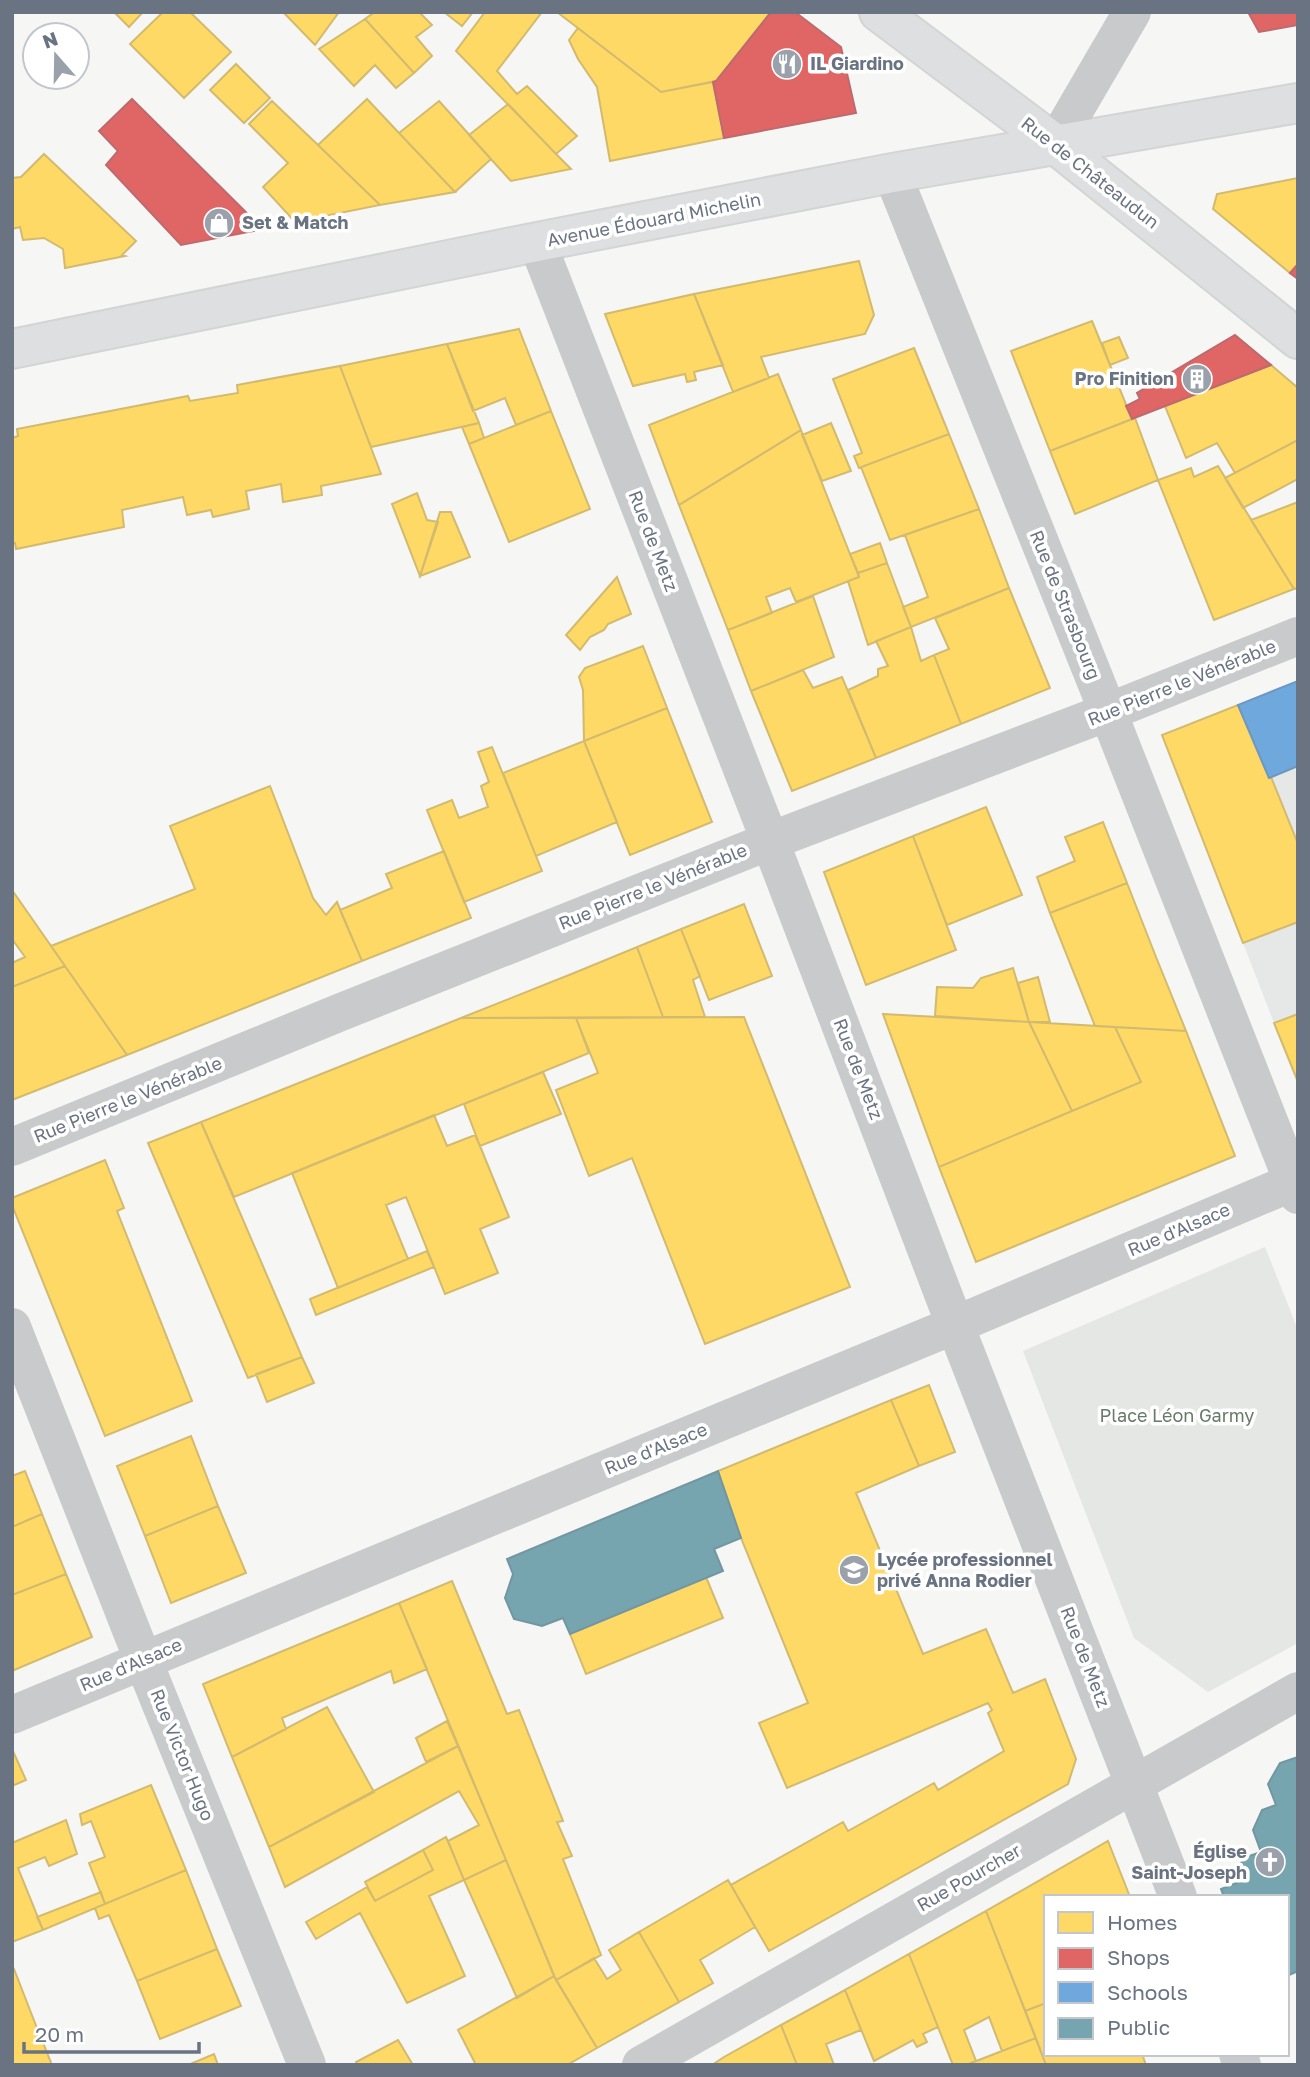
<svg xmlns="http://www.w3.org/2000/svg" width="1310" height="2077" viewBox="0 0 1310 2077" font-family="'Golos Text',sans-serif">
	<style>
		.built { fill: #e6e7e7 }
		.green { fill: #e4e7e3 }
		.homes { fill: #ffd966; stroke: #d2ba6e; stroke-width: 2 }
		.shops { fill: #e06666; stroke: #bc6a6e; stroke-width: 2 }
		.schools { fill: #6fa8dc; stroke: #6d98c1; stroke-width: 2 }
		.public { fill: #76a5af; stroke: #7296a2; stroke-width: 2 }
		.lines { fill: none; stroke-linecap: round; stroke-linejoin: round }
		.secondary-casing { stroke: #d3d4d4; stroke-width: 42 }
		.primary-casing { stroke: #d3d4d5; stroke-width: 42 }
		.street { stroke: #c9cacb; stroke-width: 38 }
		.secondary { stroke: #dedfe0; stroke-width: 38 }
		.primary { stroke: #dedfe0; stroke-width: 38 }
		.labels { text-anchor: middle; stroke-width: 7; stroke-linejoin: round; paint-order: stroke }
		.poi-label { font-size: 18px; font-weight: bold; fill: #697382; stroke: #fff; text-anchor: start }
		.street-label { font-size: 18px; fill: #697382; stroke: #fff }
		.park-label { font-size: 18px; fill: #687a67; stroke: #fff }
	</style>
	<rect width="100%" height="100%" fill="#f6f6f5"/>
	<path class="built" d="M1298,681V844L1271,777Z
		M1298,922V1014L1274,1023L1243,943Z"/>
	<path class="green" d="M1265,1247L1298,1330V1643L1208,1692L1134,1638L1023,1351Z"/>
	<path class="homes" d="M114,12H143L129,27Z
		M163,12H190L231,52L184,98L130,44Z
		M283,12H339L315,45Z
		M375,12H419L432,25L416,37L432,56L414,73L365,19Z
		M444,12H473L462,26Z
		M485,12H542L497,71L517,94L527,86L577,136L556,154L456,51Z
		M557,12H771L716,81L661,92Z
		M365,19L414,73L396,88L375,65L354,86L319,49Z
		M578,28L661,92L713,82L724,138L610,161L597,87L578,59L569,40Z
		M236,64L270,98L244,123L210,90Z
		M367,99L399,133L455,192L380,205L318,145Z
		M272,101L318,145L380,205L295,222L263,187L288,163L249,124Z
		M439,101L491,159L455,192L399,133Z
		M508,104L556,154L571,169L511,181L469,135Z
		M44,154L136,241L122,255L125,256L65,268L63,249L44,238L23,240L20,227L12,229V178L21,177Z
		M1298,178V264L1290,273L1213,209L1217,194Z
		M859,261L874,315L865,334L761,357L769,378L733,392L694,294Z
		M694,294L723,365L694,372L696,380L687,382L685,374L633,386L605,314Z
		M1092,321L1132,419L1050,451L1011,351Z
		M519,329L551,411L516,425L505,398L473,411L447,344Z
		M1119,337L1128,358L1110,365L1102,343Z
		M447,344L479,423L371,447L340,366Z
		M914,348L949,434L859,468L854,456L862,453L833,379Z
		M1271,365L1298,388V440L1235,473L1217,443L1186,458L1165,406Z
		M340,366L381,474L321,486L322,495L283,502L281,484L246,491L249,509L213,517L211,510L187,515L183,497L122,510L124,527L16,549L15,543H12V438L18,436L17,429L188,396L190,401L238,393L237,385Z
		M778,374L801,430L679,505L649,425Z
		M551,411L590,509L509,542L469,444Z
		M1135,418L1158,480L1075,514L1050,451Z
		M479,423L484,438L469,444L462,427Z
		M831,423L851,471L822,481L802,435Z
		M801,430L859,577L796,602L790,588L766,597L772,613L728,630L679,505Z
		M949,434L979,509L890,540L861,467Z
		M1298,440V479L1243,508L1225,478Z
		M1218,466L1294,589L1214,620L1158,480L1191,468L1194,477Z
		M417,493L427,520L438,522L420,576L392,504Z
		M1298,502V588L1294,589L1251,520Z
		M979,509L1009,588L911,627L903,607L928,597L905,535Z
		M440,512H451L470,557L420,576Z
		M880,543L887,563L858,573L850,554Z
		M887,563L911,627L868,645L848,581L859,577L858,573Z
		M617,577L631,614L608,624L604,630L590,637L580,650L566,635Z
		M1009,588L1050,688L961,724L934,655L949,649L935,618Z
		M813,596L834,657L751,691L728,630Z
		M911,627L921,661L934,655L961,724L876,758L848,690L878,676V669L888,666L876,641Z
		M643,646L667,708L584,741L583,690L579,677L585,668Z
		M803,670L813,688L842,677L876,758L792,791L751,691Z
		M1238,705L1269,778L1271,777L1298,844V922L1243,943L1162,735Z
		M667,708L712,822L630,855L584,741Z
		M584,741L617,822L536,856L503,773Z
		M492,747L542,871L464,902L427,810L452,800L459,818L488,807L481,786L489,782L478,752Z
		M270,786L313,898L326,915L337,902L362,961L127,1055L51,946L195,889L170,826Z
		M986,807L1022,895L947,925L913,836Z
		M1103,822L1127,883L1050,913L1037,877L1075,861L1065,837Z
		M913,836L956,950L866,985L824,872Z
		M444,851L471,918L362,961L340,910L392,888L386,874Z
		M1127,883L1156,957L1186,1031L1095,1026L1050,913Z
		M12,890L65,966L12,987V963L25,957L12,939Z
		M744,904L772,976L709,1000L681,929Z
		M681,929L700,976L693,980L705,1017H663L637,947Z
		M637,947L663,1017L461,1018L574,973Z
		M65,966L127,1055L12,1100V987Z
		M1013,968L1029,1022L935,1016L937,987L973,988L981,978Z
		M1038,977L1050,1022H1029L1018,983Z
		M883,1014L1029,1022L1072,1111L939,1167Z
		M1298,1014V1082L1274,1023Z
		M744,1017L850,1287L705,1344L632,1158L589,1176L556,1090L598,1073L576,1018Z
		M461,1018H576L589,1053L234,1197L201,1122Z
		M1029,1022L1115,1027L1141,1082L1072,1111Z
		M1115,1027L1186,1031L1235,1156L976,1262L939,1167L1141,1082Z
		M543,1072L561,1114L480,1146L464,1104Z
		M434,1115L447,1146L475,1135L480,1146L509,1217L480,1229L498,1273L445,1294L406,1197L386,1205L408,1259L338,1288L292,1173Z
		M201,1122L302,1357L248,1378L148,1143Z
		M105,1160L124,1208L117,1211L192,1401L105,1436L12,1205V1198Z
		M427,1251L434,1267L316,1315L310,1299Z
		M302,1357L314,1383L267,1402L256,1374Z
		M929,1385L955,1452L919,1466L891,1400Z
		M891,1400L919,1466L856,1493L923,1654L986,1629L1013,1693L1045,1679L1076,1759L1068,1784L769,1951L731,1885L843,1822L848,1831L934,1783L938,1790L1004,1751L988,1713L992,1710L988,1703L787,1788L759,1723L808,1703L741,1538L718,1471Z
		M191,1436L218,1506L145,1536L117,1466Z
		M25,1471L42,1514L12,1527V1476Z
		M218,1506L246,1573L171,1603L145,1536Z
		M42,1514L66,1574L12,1595V1527Z
		M66,1574L92,1637L12,1671V1595Z
		M706,1577L723,1618L586,1674L570,1634Z
		M452,1581L507,1714L519,1710L563,1821L557,1822L572,1856L563,1859L601,1955L556,1980L399,1603Z
		M399,1603L427,1669L394,1683L391,1671L282,1718L286,1729L232,1757L203,1684Z
		M327,1707L374,1792L269,1847L232,1757Z
		M447,1721L458,1746L426,1762L416,1738Z
		M458,1746L506,1860L464,1880L448,1841L479,1825L459,1791L285,1887L269,1847Z
		M12,1749L26,1780L12,1786Z
		M151,1785L186,1870L105,1904L89,1863L105,1857L91,1821L82,1825L80,1814Z
		M66,1820L77,1854L49,1866L45,1857L18,1868L43,1930L12,1942V1843Z
		M446,1837L464,1880L429,1896L465,1976L407,2003L360,1913L316,1939L306,1922L367,1887L375,1901L433,1870L423,1850Z
		M1108,1841L1130,1897H1046V2003L1025,2011L986,1911Z
		M423,1850L433,1870L375,1901L365,1882Z
		M506,1860L554,1976L517,1998L464,1880Z
		M186,1870L217,1949L137,1981L109,1915L99,1919L95,1908Z
		M728,1880L755,1927L700,1960L713,1983L679,2002L639,1932Z
		M101,1892L105,1904L43,1930L37,1917Z
		M986,1911L1036,2038L1002,2051L989,2017L964,2030L976,2061L966,2065H953L909,1954Z
		M639,1932L679,2002L597,2048L556,1980L594,1958L607,1979L621,1970L609,1950Z
		M217,1949L241,2006L160,2039L137,1981Z
		M909,1954L938,2027L923,2034L927,2042L917,2047L913,2040L874,2061L845,1990Z
		M14,1969L35,2023L52,2065H12V1970Z
		M554,1976L597,2048L567,2065H476L458,2030Z
		M845,1990L861,2030L826,2044L834,2065H797L781,2025Z
		M1046,2003V2054H1142L1146,2065H1046L1025,2011Z
		M781,2025L797,2065H712L724,2057Z
		M1036,2038L1046,2065H966L1002,2051Z
		M398,2040L413,2065H357L356,2062Z
		M214,2054L218,2065H188Z"/>
	<path class="shops" d="M771,12H795L841,47L856,113L724,138L713,82L716,81Z
		M1248,12H1298V25L1259,32Z
		M132,99L263,229L181,245L106,165L118,151L99,131Z
		M1298,264V279L1290,273Z
		M1235,335L1271,365L1132,419L1126,406L1140,399L1137,393Z"/>
	<path class="schools" d="M1298,681V766L1269,778L1238,705Z"/>
	<path class="public" d="M718,1471L741,1538L714,1549L723,1571L570,1634L563,1618L542,1626L514,1619L505,1598L513,1574L507,1559Z
		M1298,1757V1971L1287,1976V1897H1224L1221,1889L1239,1882L1238,1866L1246,1857L1261,1852L1253,1830L1262,1810L1276,1805L1268,1784L1280,1763Z"/>
	<g class="lines">
		<g class="secondary-casing">
			<path id="secondary" d="M879,12L1055,144L1298,339"/>
		</g>
		<g class="primary-casing">
			<path id="primary" d="M12,349L537,242L892,173L1298,103"/>
		</g>
		<path class="street" d="M1055,144L1132,12
			M892,173L1108,712L1298,1195
			M537,242L770,841L955,1325L1178,1897
			M12,1147L341,1012L770,841L1108,712L1298,636
			M12,1327L143,1660L307,2065
			M12,1715L955,1325L1298,1180
			M1238,2054L1242,2065
			M641,2065L1298,1691"/>
		<use href="#secondary" class="secondary"/>
		<use href="#primary" class="primary"/>
	</g>
	<defs>
		<g id="restaurant-disc" transform="scale(1.575)"><circle r="9.5" fill="#9aa1aa" stroke="#fff"/><path d="M-5-6h1v4h1v-4h1v4h1v-4h1v5L-1.5 .5V6h-2V.5L-5-1ZM5-6V6H3V1.5H1.5Q1.5-4 5-6Z" fill="#fff"/></g>
		<g id="shop-disc" transform="scale(1.575)"><circle r="9.5" fill="#9aa1aa" stroke="#fff"/><path d="M-5-2.5h2.3a2.7 3.5 0 0 1 5.4 0H5L5.5 6h-11ZM-1.5-2.5h3a1.5 2.3 0 0 0-3 0Z" fill="#fff"/></g>
		<g id="building-disc" transform="scale(1.575)"><circle r="9.5" fill="#9aa1aa" stroke="#fff"/><path d="M-4-6H4V6H1V3H-1V6H-4ZM-2.5-4.3h1.7v1.8h-1.7ZM.8-4.3h1.7v1.8H.8ZM-2.5-1h1.7V.8h-1.7ZM.8-1h1.7V.8H.8Z" fill="#fff"/></g>
		<g id="school-disc" transform="scale(1.575)"><circle r="9.5" fill="#9aa1aa" stroke="#fff"/><path d="M0-5L7-2L0 1L-7-2ZM-4 1L0 2.5L4 1V4Q0 6-4 4Z" fill="#fff"/></g>
		<g id="church-disc" transform="scale(1.575)"><circle r="9.5" fill="#9aa1aa" stroke="#fff"/><path d="M-1.2-6h2.4v3.5h3.3v2.4h-3.3V6h-2.4V-.1h-3.3v-2.4h3.3Z" fill="#fff"/></g>
	</defs>
	<g fill-rule="evenodd">
		<use href="#restaurant-disc" x="787" y="64"/>
		<use href="#shop-disc" x="219" y="223"/>
		<use href="#building-disc" x="1197" y="379"/>
		<use href="#school-disc" x="854" y="1570"/>
		<use href="#church-disc" x="1270" y="1862"/>
	</g>
	<g class="labels">
		<g class="poi-label">
			<text x="810" y="70">IL Giardino</text>
			<text x="242" y="229">Set &amp; Match</text>
			<text x="1174" y="385" text-anchor="end">Pro Finition</text>
			<text x="877" y="1566">Lycée professionnel<tspan x="877" dy="21">privé Anna Rodier</tspan></text>
			<text x="1247" y="1858" text-anchor="end">Église<tspan x="1247" dy="21">Saint-Joseph</tspan></text>
		</g>
		<g class="street-label">
			<text transform="translate(1090 173) rotate(38)" y="6">Rue de Châteaudun</text>
			<text transform="translate(654 220) rotate(-11)" y="6">Avenue Édouard Michelin</text>
			<text transform="translate(653 541) rotate(69)" y="6">Rue de Metz</text>
			<text transform="translate(1065 605) rotate(68)" y="6">Rue de Strasbourg</text>
			<text transform="translate(1182 683) rotate(-22)" y="6">Rue Pierre le Vénérable</text>
			<text transform="translate(653 887) rotate(-22)" y="6">Rue Pierre le Vénérable</text>
			<text transform="translate(858 1069) rotate(69)" y="6">Rue de Metz</text>
			<text transform="translate(128 1100) rotate(-22)" y="6">Rue Pierre le Vénérable</text>
			<text transform="translate(1179 1230) rotate(-23)" y="6">Rue d'Alsace</text>
			<text transform="translate(656 1449) rotate(-22)" y="6">Rue d'Alsace</text>
			<text transform="translate(1085 1657) rotate(69)" y="6">Rue de Metz</text>
			<text transform="translate(131 1665) rotate(-23)" y="6">Rue d'Alsace</text>
			<text transform="translate(182 1755) rotate(68)" y="6">Rue Victor Hugo</text>
			<text transform="translate(969 1878) rotate(-30)" y="6">Rue Pourcher</text>
		</g>
		<g class="park-label">
			<text x="1177" y="1422">Place Léon Garmy</text>
		</g>
	</g>
	<rect width="1310" height="2077" fill="none" stroke="#697382" stroke-width="28"/>
	<rect x="1044" y="1895" width="245" height="161" fill="#ffffff" stroke="#c3c7cd" stroke-width="2"/>
	<rect x="1058" y="1912" width="35" height="21" fill="#ffd966" stroke="#c3c7cd" stroke-width="2"/>
	<text x="1107" y="1930" font-size="21" fill="#697382">Homes</text>
	<rect x="1058" y="1948" width="35" height="21" fill="#e06666" stroke="#c3c7cd" stroke-width="2"/>
	<text x="1107" y="1965" font-size="21" fill="#697382">Shops</text>
	<rect x="1058" y="1982" width="35" height="21" fill="#6fa8dc" stroke="#c3c7cd" stroke-width="2"/>
	<text x="1107" y="2000" font-size="21" fill="#697382">Schools</text>
	<rect x="1058" y="2018" width="35" height="21" fill="#76a5af" stroke="#c3c7cd" stroke-width="2"/>
	<text x="1107" y="2035" font-size="21" fill="#697382">Public</text>
	<g transform="translate(56 56) rotate(340)"><circle r="33" fill="#ffffff" stroke="#c3c7cd" stroke-width="2"/>
	<path d="M0-5L12 26L0 18L-12 26Z" fill="#9aa1aa"/>
	<text y="-10" font-size="19" font-weight="bold" text-anchor="middle" fill="#697382">N</text>
	</g>
	<path d="M24 2042v10h175v-10" fill="none" stroke="#697382" stroke-width="3.5"/>
	<text x="35" y="2042" font-size="21" fill="#697382" stroke="#ffffff" stroke-width="5" paint-order="stroke">20 m</text>
</svg>
